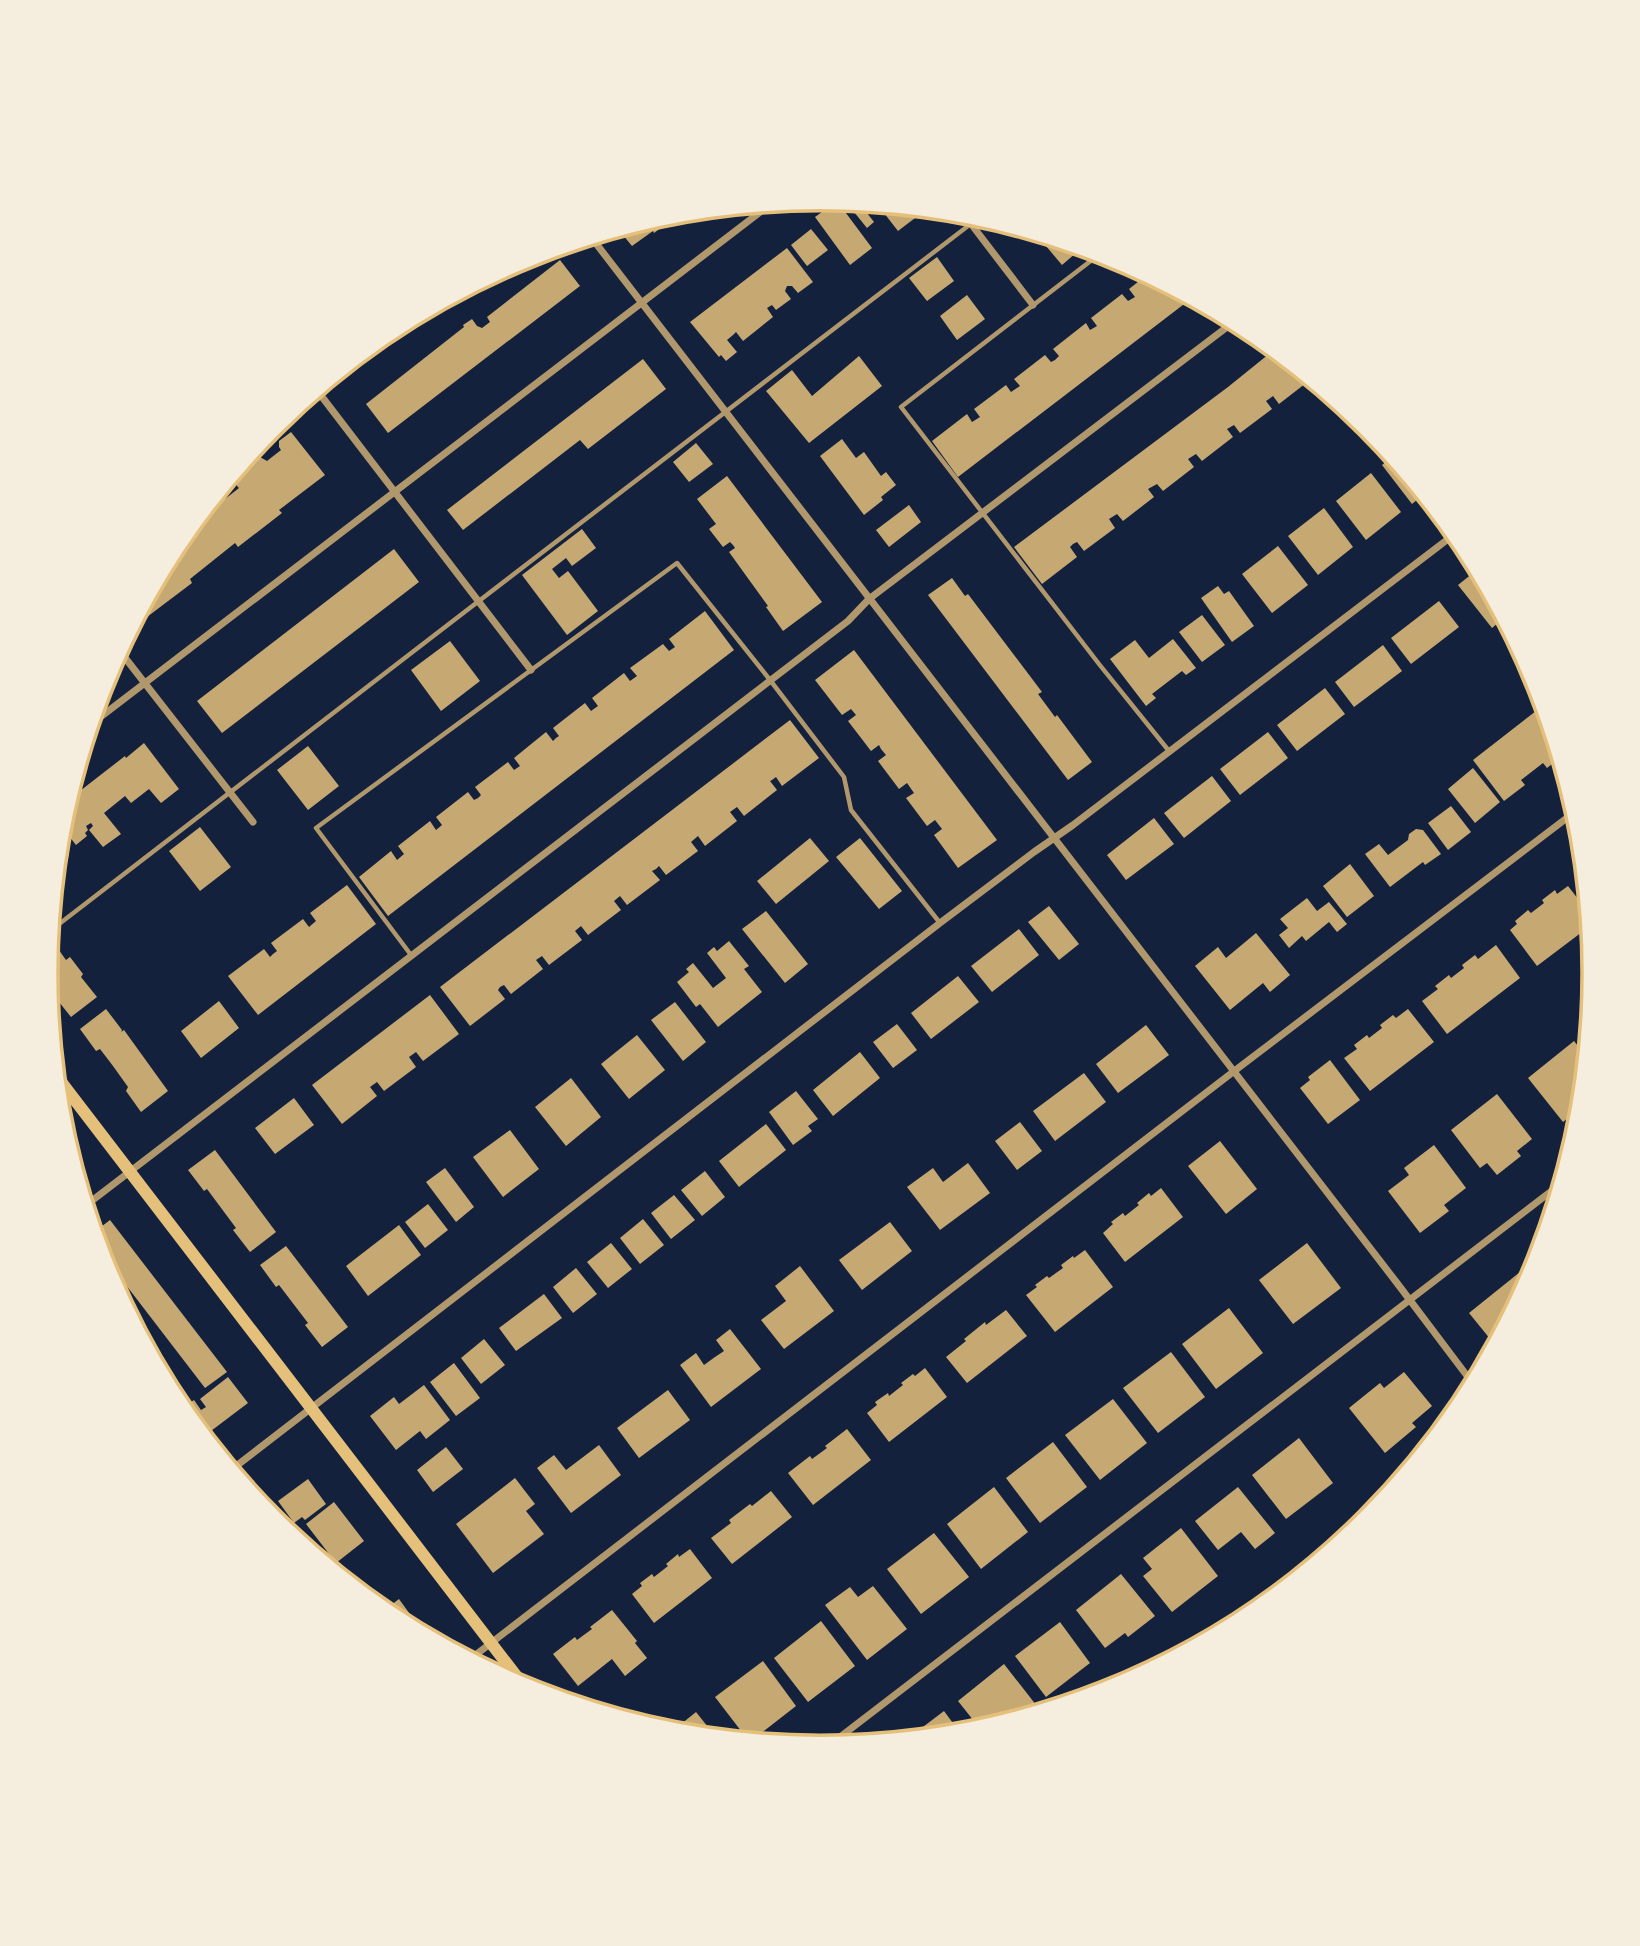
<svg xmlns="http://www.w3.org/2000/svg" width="1640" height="1946" viewBox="0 0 1640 1946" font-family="'Times New Roman',serif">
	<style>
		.building { fill: #c6a872 }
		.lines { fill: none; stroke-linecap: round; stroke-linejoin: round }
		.service { stroke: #b1986c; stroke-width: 4.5 }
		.minor { stroke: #b1986c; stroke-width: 7 }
		.secondary { stroke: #e5c07b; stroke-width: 12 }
		.rim { fill: none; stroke: #e5c07b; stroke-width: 3.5 }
	</style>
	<rect width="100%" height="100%" fill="#14213d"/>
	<path class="building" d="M837,201L872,248L850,265L815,217Z
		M845,201L874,204L869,207L867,213L874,222L867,228Z
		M877,204L913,208L919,215L898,231Z
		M669,213L674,218L654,233L653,231L632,246L618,229Z
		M811,229L828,250L807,266L791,245Z
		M1035,233L1046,236L1083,247L1062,265Z
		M787,248L813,282L798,293L792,286H787L785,291L791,299L776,310L772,305L767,308L773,317L743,341L736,332L733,335L727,340L737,352L726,361L721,355L719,357L690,322Z
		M937,257L954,281L927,301L909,278Z
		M560,260L580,286L388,433L366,404L464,327L463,325L472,319L477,326L482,328L490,322L487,317Z
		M1148,274L1192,298L958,477L932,441L967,414L972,422L980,417L974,409L1006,385L1011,392L1020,386L1014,379L1045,355L1051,362L1055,360L1059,356L1053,349L1086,323L1090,330L1097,326L1091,318L1122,294L1128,301L1135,297L1129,289Z
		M967,295L985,319L957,340L940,316Z
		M1275,349L1310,380L1279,404L1273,396L1269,399L1266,401L1272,409L1240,433L1234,425L1227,429L1233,437L1202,461L1196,454L1188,459L1194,467L1163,491L1157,484L1148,489L1154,497L1123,521L1117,514L1109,519L1115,528L1084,551L1077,542L1073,544L1070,547L1077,557L1042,584L1014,547L1228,387Z
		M859,356L882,386L809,443L766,391L792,370L812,396Z
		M643,359L666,389L588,449L580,440L463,530L447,510Z
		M291,432L325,475L279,510L282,513L238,547L235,543L190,579L192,583L147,617L141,608L176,542L210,501L218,495L225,499L239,488L237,486V479L249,470L247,467L260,457L267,461L281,450L279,447V441Z
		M842,439L856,458L864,452L881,476L886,472L896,485L881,497L883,500L864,515L820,456Z
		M696,443L713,464L689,482L673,462Z
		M1393,456L1424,494L1412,504L1382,465Z
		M1371,473L1401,512L1366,540L1336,501Z
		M727,476L822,602L783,631L766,607L768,606L729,552L735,548L733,545L730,542L723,547L709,529L716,524L697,499Z
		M909,505L921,522L889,547L876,530Z
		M1324,508L1353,547L1318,575L1288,536Z
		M582,529L596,548L572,566L566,558L552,569L559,578L568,571L598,611L567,635L522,575Z
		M1278,546L1308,585L1272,613L1242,574Z
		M394,549L419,582L222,733L197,701Z
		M1478,569L1504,618L1492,628L1458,585Z
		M952,578L965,596L968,594L1042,692L1038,694L1055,717L1057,715L1092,762L1068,780L928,595Z
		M1218,586L1224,594L1229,591L1254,626L1232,642L1201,598Z
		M1439,601L1459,627L1411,664L1391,638Z
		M705,611L734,650L388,916L359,877L391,851L397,860L404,854L398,846L430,821L436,830L442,825L436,817L468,792L474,800L478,798L481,795L475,787L508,762L514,770L520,766L514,758L546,732L553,741L556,738L559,736L553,728L585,703L591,711L598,706L592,698L624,673L630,681L637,676L630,668L663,644L669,651L675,647L669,639Z
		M1202,615L1225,645L1202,662L1179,632Z
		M1173,639L1196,668L1186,675L1182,671L1152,694L1156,698L1146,706L1110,659L1135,640L1149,658Z
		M450,641L480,681L441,711L411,670Z
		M1383,645L1402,671L1354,707L1335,682Z
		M854,650L997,840L958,868L934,835L942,829L935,820L927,826L906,798L914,793L907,783L899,789L878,761L886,755L881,749L879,745L871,751L848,721L856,715L851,709L842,715L815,680Z
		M1325,688L1345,714L1297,751L1277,725Z
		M1536,711L1553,733L1560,758L1547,768L1543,763L1521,780L1525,785L1504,801L1473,760Z
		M790,720L819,758L782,786L776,777L772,780L770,781L777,790L744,816L737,807L730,812L737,821L705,846L698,836L691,842L698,851L666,875L659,866L656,869L652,871L660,880L627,905L620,896L614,901L621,910L588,935L581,926L575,931L582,940L549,965L542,956L536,960L543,969L511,994L504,985L500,987L498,990L505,999L470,1026L440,987Z
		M1268,732L1288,758L1240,795L1220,769Z
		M144,743L179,789L161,803L149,789L131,803L125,796L104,813L121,834L103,847L89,830L93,826L91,823L86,826L88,830L85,833L87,836L76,845L65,831L61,834L64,838L59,842L69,856L56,866L60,822L67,801L125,756L126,758Z
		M308,746L339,786L308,810L277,770Z
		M1473,768L1500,802L1475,823L1448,789Z
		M1212,776L1231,801L1184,838L1164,813Z
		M1451,806L1471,832L1448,850L1428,823Z
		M1154,818L1174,844L1126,880L1107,855Z
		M200,827L231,867L200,891L169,851Z
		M1416,829L1423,830L1441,854L1425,865L1423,862L1390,887L1365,854L1379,844L1388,855L1408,840L1409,834Z
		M810,838L829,861L776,904L757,881Z
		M860,838L902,891L879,909L836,857Z
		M1350,864L1374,896L1347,917L1323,886Z
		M347,885L376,924L258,1015L228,976L264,949L270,957L273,954L277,951L271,943L303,919L309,927L316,921L310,913Z
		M1568,886L1589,913L1590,926L1537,966L1510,930L1517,924L1515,921L1528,910L1531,913L1544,903L1542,900L1555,890L1557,894Z
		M1307,898L1317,911L1329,902L1347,924L1337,932L1329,922L1306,941L1302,936L1289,948L1279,935L1288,928L1280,919Z
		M1049,906L1079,944L1059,960L1028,922Z
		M766,911L808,964L785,983L742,929Z
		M1019,929L1039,955L992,992L971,966Z
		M1256,933L1290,975L1270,992L1263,983L1230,1010L1195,966L1218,947L1226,958Z
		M51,939L66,960L70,957L83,974L81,977L97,997L71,1017L55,997L58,995L46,980L49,941Z
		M729,941L749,966L744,969L762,992L718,1027L700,1004L696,1007L677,982L689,972L686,969L693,963L713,988L726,978L707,953L714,947L717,951Z
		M1496,945L1520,978L1447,1034L1422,1001L1438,989L1435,986L1449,975L1451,978L1464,968L1462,965L1475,955L1478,959Z
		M958,976L979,1002L931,1039L911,1013Z
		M430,995L459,1034L423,1061L416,1052L409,1057L416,1067L384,1091L377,1082L370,1087L377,1096L342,1124L312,1085Z
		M219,1001L239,1028L201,1058L181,1031Z
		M675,1002L706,1042L683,1061L651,1020Z
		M106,1009L122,1030L121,1032L124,1030L168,1091L141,1112L126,1091L128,1087L113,1066L100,1049L96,1051L80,1029Z
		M1408,1009L1434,1042L1370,1091L1344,1058L1357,1049L1354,1045L1367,1035L1369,1038L1382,1028L1380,1025L1393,1015L1396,1018Z
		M897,1024L917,1050L893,1068L873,1042Z
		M1146,1025L1169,1055L1118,1093L1096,1064Z
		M637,1035L665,1070L629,1099L601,1064Z
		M1574,1041L1586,1056L1581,1107L1563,1122L1528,1078Z
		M860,1052L880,1078L833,1116L813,1090Z
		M1330,1060L1360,1100L1328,1124L1300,1088L1310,1080L1308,1077Z
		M1084,1073L1106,1102L1055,1141L1033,1111Z
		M571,1078L601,1117L566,1146L535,1107Z
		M796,1091L818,1119L808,1126L812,1131L793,1145L769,1112Z
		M1497,1094L1532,1139L1517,1151L1521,1156L1497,1175L1487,1163L1480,1168L1451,1130Z
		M294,1098L314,1125L275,1154L255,1128Z
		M1020,1122L1042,1151L1017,1170L995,1141Z
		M766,1124L786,1150L739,1187L719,1161Z
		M510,1130L539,1169L503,1197L473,1157Z
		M1220,1141L1257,1189L1226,1214L1188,1166Z
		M1434,1145L1466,1188L1444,1205L1449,1211L1420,1233L1388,1191L1409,1175L1404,1168Z
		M215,1150L276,1232L250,1252L233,1230L236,1228L207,1189L204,1191L188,1170Z
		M968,1163L990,1193L940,1230L907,1187L933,1168L943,1182Z
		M445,1168L474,1207L456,1222L426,1182Z
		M705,1171L725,1197L702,1216L681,1190Z
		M1161,1188L1183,1217L1125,1262L1103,1233L1113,1224L1111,1222L1123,1213L1125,1216L1139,1205L1137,1203L1149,1193L1151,1196Z
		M674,1195L695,1220L671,1239L651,1213Z
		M428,1204L448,1230L425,1248L405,1222Z
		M643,1219L664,1245L640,1264L620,1238Z
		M110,1220L227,1372L205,1388L106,1259L102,1262L93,1233Z
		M890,1222L912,1251L862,1290L839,1260Z
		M399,1225L421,1255L368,1296L346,1266Z
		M611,1243L632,1269L608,1288L587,1262Z
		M1307,1243L1341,1288L1293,1324L1259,1280Z
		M286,1246L348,1327L322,1347L305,1325L308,1323L279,1285L276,1287L260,1265Z
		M1085,1250L1113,1287L1055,1332L1026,1295L1037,1287L1035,1285L1047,1276L1049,1278L1063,1268L1061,1265L1073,1256L1074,1258Z
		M800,1266L834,1311L784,1349L761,1320L786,1301L775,1286Z
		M576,1268L597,1294L573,1313L553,1287Z
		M1520,1272L1529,1282L1495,1345L1469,1313Z
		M544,1294L562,1318L516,1351L499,1328Z
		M1229,1308L1263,1353L1216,1389L1182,1344Z
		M1006,1310L1027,1336L967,1383L946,1357L966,1341L964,1339L985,1322L986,1325Z
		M730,1329L761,1369L711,1407L680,1365L696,1353L704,1365L715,1357L724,1351L716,1340Z
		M484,1339L505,1365L481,1384L461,1358Z
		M1171,1352L1205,1397L1158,1433L1123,1388Z
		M454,1363L480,1398L456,1416L430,1382Z
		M925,1368L947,1397L889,1442L867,1413L877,1405L875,1402L888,1393L889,1396L903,1385L901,1383L913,1374L915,1376Z
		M1404,1372L1432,1406L1412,1423L1416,1427L1385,1453L1349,1408L1380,1383L1384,1388Z
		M228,1377L248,1403L203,1437L181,1409L194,1400L201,1410L206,1407L200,1399Z
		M424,1385L450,1420L426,1439L420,1431L396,1450L370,1416L394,1397L399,1404Z
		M668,1390L690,1420L639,1458L617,1428Z
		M1113,1399L1147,1443L1100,1480L1065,1435Z
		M847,1429L871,1460L813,1505L788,1473L810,1456L812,1459L827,1448L825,1446Z
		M1299,1438L1333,1483L1286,1519L1252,1475Z
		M1053,1442L1087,1487L1040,1523L1006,1478Z
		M599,1445L621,1475L571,1513L537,1468L554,1455L566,1470Z
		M446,1447L463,1469L433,1492L417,1470Z
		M515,1478L535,1504L526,1511L544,1534L493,1573L456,1524Z
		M308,1479L326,1504L305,1520L302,1517L294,1523L278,1501Z
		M994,1487L1028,1532L981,1569L947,1524Z
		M1238,1487L1275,1533L1255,1549L1241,1532L1218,1550L1195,1521Z
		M771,1491L792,1517L732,1564L711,1538L731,1523L729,1520L750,1504L752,1506Z
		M334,1502L364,1541L336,1563L306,1524Z
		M1181,1528L1218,1576L1172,1612L1143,1576L1152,1569L1143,1558Z
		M934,1533L969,1577L921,1614L887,1569Z
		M690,1549L712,1578L654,1623L632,1594L642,1586L640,1583L652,1574L654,1577L668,1566L666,1564L678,1554L679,1557Z
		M1121,1574L1155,1616L1128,1637L1125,1633L1105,1648L1076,1610Z
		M873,1586L907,1629L867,1660L825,1605L850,1587L858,1597Z
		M399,1599L420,1628L416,1631L383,1611Z
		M612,1610L637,1641L635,1643L647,1658L625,1676L612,1659L578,1686L553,1654L575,1637L577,1640L592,1629L590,1627Z
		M821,1621L855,1666L808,1702L774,1658Z
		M1060,1622L1090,1663L1046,1697L1015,1656Z
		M763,1661L796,1706L751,1741L748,1740L715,1697Z
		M1004,1664L1040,1710L1035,1713L981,1730L958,1701Z
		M944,1711L961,1734L907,1739Z
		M696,1712L716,1737L670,1733Z"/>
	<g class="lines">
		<path class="service" d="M1101,253L901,407L1099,664L1169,751
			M50,931C360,692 670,454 981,216
			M411,955L316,828L677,563L770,680L844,777L851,810L940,923"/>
		<path class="minor" d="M962,212L1033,305
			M591,237L1397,1283L1474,1385
			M316,389L531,670
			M119,650L253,822
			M90,725L772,203
			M85,1206L848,621L869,599L1235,321
			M231,1470L940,923L1034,852L1073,825L1456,533
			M469,1660L1233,1072L1576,811
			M827,1747L1562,1183"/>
		<path class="secondary" d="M55,1074L527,1690"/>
	</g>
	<path d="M0 0H1640V1946H0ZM58 973a762 762 0 1 1 1524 0a762 762 0 1 1-1524 0Z" fill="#f5edde" fill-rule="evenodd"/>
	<path class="rim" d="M58 973a762 762 0 1 1 1524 0a762 762 0 1 1-1524 0Z"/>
</svg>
